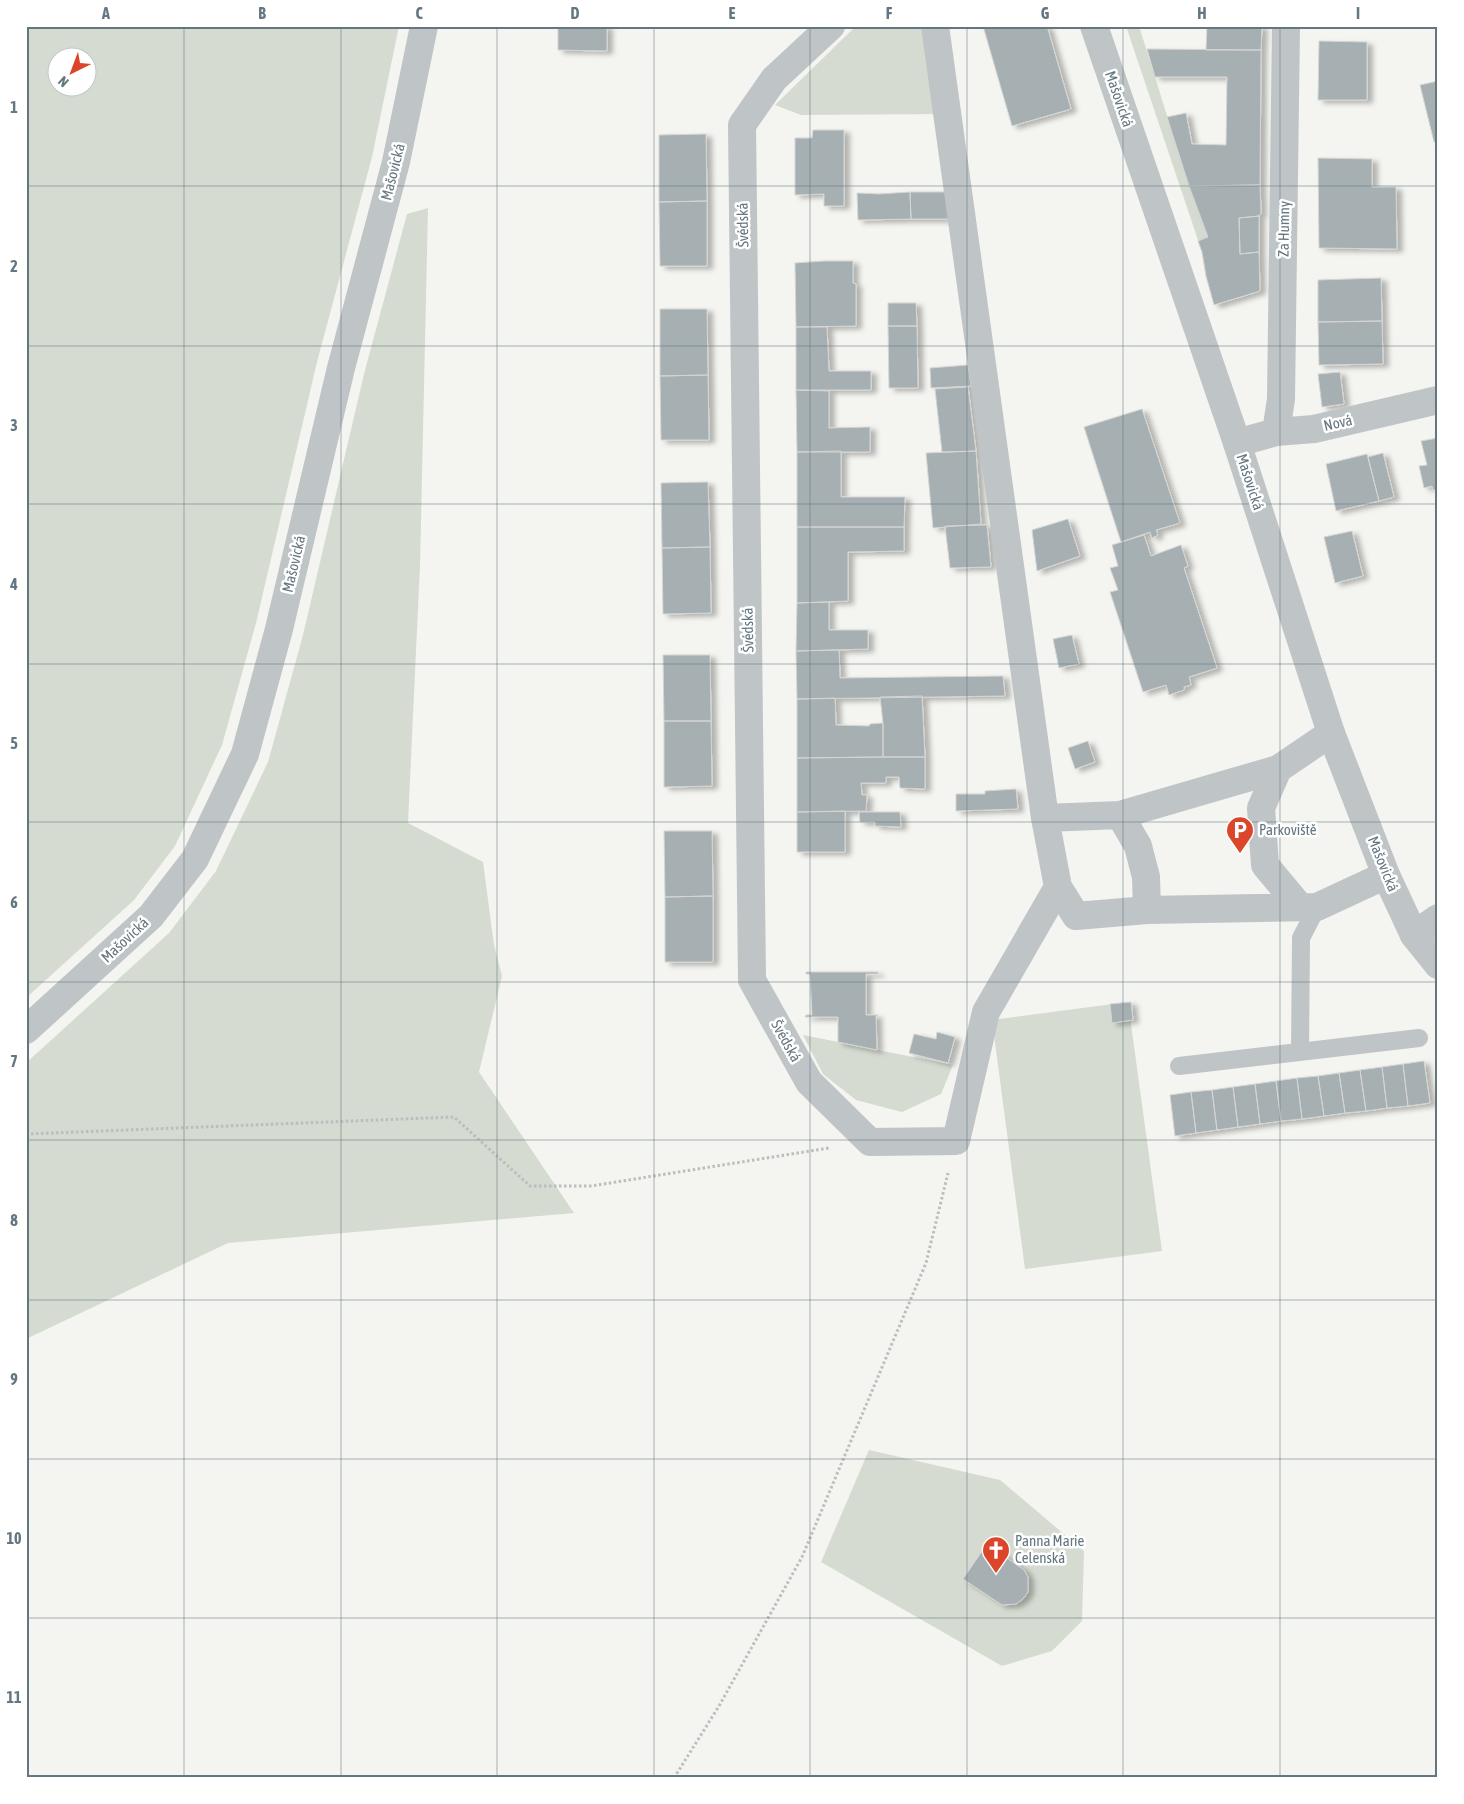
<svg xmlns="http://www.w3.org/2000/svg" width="1464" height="1804" viewBox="0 0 1464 1804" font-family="'Asap Condensed',sans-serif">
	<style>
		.green { fill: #d5dbd1; fill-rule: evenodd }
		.building { fill: #a6afb2; stroke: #d5d5d3; filter: url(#shadow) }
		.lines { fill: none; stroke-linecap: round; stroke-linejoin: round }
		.path { stroke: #bbbdbf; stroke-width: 3; stroke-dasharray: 2.5 2.5; stroke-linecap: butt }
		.service { stroke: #bfc4c6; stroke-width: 18 }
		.minor { stroke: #bfc4c6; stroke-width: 28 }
		.tertiary { stroke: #bfc4c6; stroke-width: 28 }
		.grid { fill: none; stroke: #647680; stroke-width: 1; stroke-opacity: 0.55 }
		.labels { text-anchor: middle; stroke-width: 5; stroke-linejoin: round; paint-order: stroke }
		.street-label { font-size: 15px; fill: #647680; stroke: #fff }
		.poi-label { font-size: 15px; fill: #647680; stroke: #fff; text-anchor: start }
		.neatline { fill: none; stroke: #647680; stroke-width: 2 }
		.grid-label { font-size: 16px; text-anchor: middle; font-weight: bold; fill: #647680 }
	</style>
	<defs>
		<filter id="shadow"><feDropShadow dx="5.5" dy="3" stdDeviation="2.5" flood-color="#0004"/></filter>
	</defs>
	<rect width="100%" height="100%" fill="#f4f4f0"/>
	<path class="green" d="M26,26H399L372,157L317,362L256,623L222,745L175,846L134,900L26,998ZM58,58H88V88H58Z
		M856,26H933L942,114L801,115L775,105Z
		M1126,26H1139L1189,186L1213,247L1202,252Z
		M428,208L420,565L408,823L483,862L494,945L502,976L479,1072L574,1213L228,1243L26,1339V1063L169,933L216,871L268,762L303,635L364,374L407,214Z
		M1128,1002L1162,1251L1025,1269L992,1020Z
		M803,1035L953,1065L941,1094L902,1112L856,1100L823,1074Z
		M869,1450L1000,1480L1084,1551L1082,1621L1052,1651L1002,1666L821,1562Z"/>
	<path class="building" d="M558,26H607V51L558,50Z
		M983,26H1047L1071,109L1012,126Z
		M1207,26H1262L1261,50H1206Z
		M1319,41L1367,42V100H1318Z
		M1147,49L1261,50L1260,185L1189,186L1167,117L1186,113L1192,144L1226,145L1227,77H1155Z
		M1438,81V141L1434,142L1420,85Z
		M813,130H844V206H824V194L795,195V138H812Z
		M706,134L707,201L659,202V135Z
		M1318,158L1372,159V187H1396L1397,249L1319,248Z
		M1260,185L1261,213L1259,216L1239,218L1240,254L1259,252L1260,291L1214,305L1206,276L1202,252L1198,241L1208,237L1189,186Z
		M910,192L911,219L858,220L857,193L879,194Z
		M910,192H949L950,219H911Z
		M707,201V266H660L659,202Z
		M1259,216V252L1240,254L1239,218Z
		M824,261H853V283L856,284V326L796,327L795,263Z
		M1381,278L1382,321L1318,322V280Z
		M888,303H916L917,326H888Z
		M660,309H707L708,375L660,376Z
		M1382,321L1383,364L1319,365L1318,322Z
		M888,326H917L918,388H889Z
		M796,327H827L829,371H871V390H796Z
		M968,365L971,386L931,388L930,368Z
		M1340,372L1344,404L1322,407L1318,374Z
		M708,375L709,440H661L660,376Z
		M968,387L976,451L942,452L935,389Z
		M796,390L829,391V428L870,427V452H797Z
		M1142,409L1180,523L1156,530L1158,535L1152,538L1150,532L1121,542L1084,427Z
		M1438,438V489L1433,490L1432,486L1424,488L1419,466L1427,465L1421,441Z
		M841,451V497H905L904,527H797V452Z
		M976,451L981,524L933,528L926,453Z
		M1383,453L1394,497L1379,501L1368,457Z
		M1367,454L1379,501L1336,511L1326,464Z
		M708,482L710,547L662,548L661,483Z
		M1068,519L1080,556L1037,571L1032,530Z
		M987,525L991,567L950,568L945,526Z
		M797,527H904V551L848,552V601L797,603Z
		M1352,531L1363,576L1335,583L1324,537Z
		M1144,535L1151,556L1181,545L1188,566L1184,568L1217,668L1189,677L1191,685L1184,687V690L1169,695L1166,685L1143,692L1110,592L1118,590L1110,568L1118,566L1112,545Z
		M710,547L711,613L663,614L662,548Z
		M829,602V630H868V649L796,651L797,603Z
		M1072,635L1079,664L1059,668L1053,639Z
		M839,650L840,678L1003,676L1005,696L797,699L796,651Z
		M663,655H710L711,721H664Z
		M922,696L925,757H883V723L880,697Z
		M835,698L836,725L869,726L870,724L883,723V757L797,758V699Z
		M664,721H711L712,786L664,787Z
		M1088,741L1095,762L1075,769L1068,748Z
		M883,757H925V789L900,788L899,777H886V783H861L862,795H867L866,811L797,812V758Z
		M1016,789L1018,809L956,811V794H985V791Z
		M845,811V852H797V812Z
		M859,812H900L901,827L875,826V822H860Z
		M664,831H712L713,896L665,897Z
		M713,896V962H665V897Z
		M806,972H878V974H866V1015H878L876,1016L877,1050L838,1042V1017H805L806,1015H812L810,974H806Z
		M1131,1002L1133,1020L1112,1023L1110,1004Z
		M937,1032L955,1037L948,1063L909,1053L914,1034L936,1039Z
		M1424,1061L1430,1103L1408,1106L1403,1064Z
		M1403,1064L1408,1106L1387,1108L1382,1067Z
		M1382,1067L1387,1108L1366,1111L1360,1070Z
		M1360,1070L1366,1111L1345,1113L1339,1073Z
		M1339,1073L1345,1113L1324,1116L1318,1076Z
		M1318,1076L1324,1116L1302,1119L1297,1078Z
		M1297,1078L1302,1119L1281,1121L1276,1081Z
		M1276,1081L1281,1121L1260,1124L1255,1084Z
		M1255,1084L1260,1124L1238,1127L1233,1087Z
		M1233,1087L1238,1127L1217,1130L1212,1090Z
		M1212,1090L1217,1130L1196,1133L1191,1092Z
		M1191,1092L1196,1133L1175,1136L1170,1095Z
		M987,1544L1024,1570L1028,1577V1592L1023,1599L1016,1604L1002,1605L963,1579Z"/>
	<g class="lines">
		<path class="path" d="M26,1134L454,1117L530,1186H591L829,1148
			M674,1778L719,1706L802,1557L926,1263L948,1173"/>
		<path class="service" d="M1300,1052L1301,938L1317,907
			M1179,1066L1419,1038"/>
		<path class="minor" d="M831,26L774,79L742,125L752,980L809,1082L870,1142L956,1141L986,1012L1058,887L1045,818L935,26
			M1276,432L1281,399L1286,26
			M1237,443L1276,432L1314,429L1438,400
			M1278,769L1261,808L1265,865L1300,907
			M1120,815L1138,846L1146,877L1147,910
			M1045,818L1120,815L1278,769L1331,733
			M1058,887L1076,916L1147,910L1317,907L1386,875
			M1414,935L1438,918"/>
		<path class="tertiary" d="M1094,26L1237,443L1331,733L1386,875L1414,935L1438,965
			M26,1030L151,916L195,859L245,754L279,629L341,368L396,162L424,26"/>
	</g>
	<path class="grid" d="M184,26V1778M341,26V1778M497,26V1778M654,26V1778M810,26V1778M967,26V1778M1123,26V1778M1280,26V1778M26,186H1438M26,346H1438M26,504H1438M26,664H1438M26,822H1438M26,982H1438M26,1140H1438M26,1300H1438M26,1459H1438M26,1618H1438"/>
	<defs>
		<g id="parking-pin" transform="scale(1.4375)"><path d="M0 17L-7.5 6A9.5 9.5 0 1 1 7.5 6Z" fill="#db4529" stroke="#fff"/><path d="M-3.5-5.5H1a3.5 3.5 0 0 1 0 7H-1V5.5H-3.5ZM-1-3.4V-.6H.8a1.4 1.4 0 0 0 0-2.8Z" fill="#fff"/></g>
		<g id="church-pin" transform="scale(1.4375)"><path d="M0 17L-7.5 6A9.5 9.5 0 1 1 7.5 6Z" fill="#db4529" stroke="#fff"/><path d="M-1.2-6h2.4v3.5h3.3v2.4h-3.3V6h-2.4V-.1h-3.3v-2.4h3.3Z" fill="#fff"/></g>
	</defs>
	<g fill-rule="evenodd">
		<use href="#parking-pin" x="1240" y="830"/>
		<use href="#church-pin" x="996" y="1550"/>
	</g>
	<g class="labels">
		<g class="street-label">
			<text transform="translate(1119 99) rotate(71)" y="5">Mašovická</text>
			<text transform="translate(393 172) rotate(-76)" y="5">Mašovická</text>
			<text transform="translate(743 225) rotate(-91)" y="5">Švédská</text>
			<text transform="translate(1284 229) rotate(-89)" y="5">Za Humny</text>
			<text transform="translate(1338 423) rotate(-13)" y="5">Nová</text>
			<text transform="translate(1250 482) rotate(72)" y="5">Mašovická</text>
			<text transform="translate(294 564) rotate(-77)" y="5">Mašovická</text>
			<text transform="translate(748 630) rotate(-91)" y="5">Švédská</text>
			<text transform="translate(1383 864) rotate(68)" y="5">Mašovická</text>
			<text transform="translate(125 940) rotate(-43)" y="5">Mašovická</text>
			<text transform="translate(786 1041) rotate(61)" y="5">Švédská</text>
		</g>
		<g class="poi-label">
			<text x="1259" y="835">Parkoviště</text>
			<text x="1015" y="1546">Panna Marie<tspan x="1015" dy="17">Celenská</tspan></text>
		</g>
	</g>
	<rect width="1464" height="1804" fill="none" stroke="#ffffff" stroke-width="55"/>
	<g transform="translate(72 72) rotate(222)"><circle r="24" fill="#ffffff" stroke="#c1c8cc"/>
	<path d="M0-4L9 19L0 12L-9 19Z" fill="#db4529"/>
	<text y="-8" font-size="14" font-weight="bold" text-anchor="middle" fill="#647680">N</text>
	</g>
	<rect x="28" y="28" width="1408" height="1748" class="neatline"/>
	<g class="grid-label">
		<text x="106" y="19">A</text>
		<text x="262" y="19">B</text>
		<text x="419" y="19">C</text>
		<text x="575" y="19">D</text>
		<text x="732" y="19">E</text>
		<text x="889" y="19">F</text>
		<text x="1045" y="19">G</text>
		<text x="1202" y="19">H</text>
		<text x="1358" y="19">I</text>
		<text x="14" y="113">1</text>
		<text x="14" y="272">2</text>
		<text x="14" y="431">3</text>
		<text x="14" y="590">4</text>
		<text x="14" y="749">5</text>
		<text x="14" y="908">6</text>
		<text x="14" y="1067">7</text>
		<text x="14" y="1226">8</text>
		<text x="14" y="1385">9</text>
		<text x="14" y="1544">10</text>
		<text x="14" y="1703">11</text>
	</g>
</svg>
